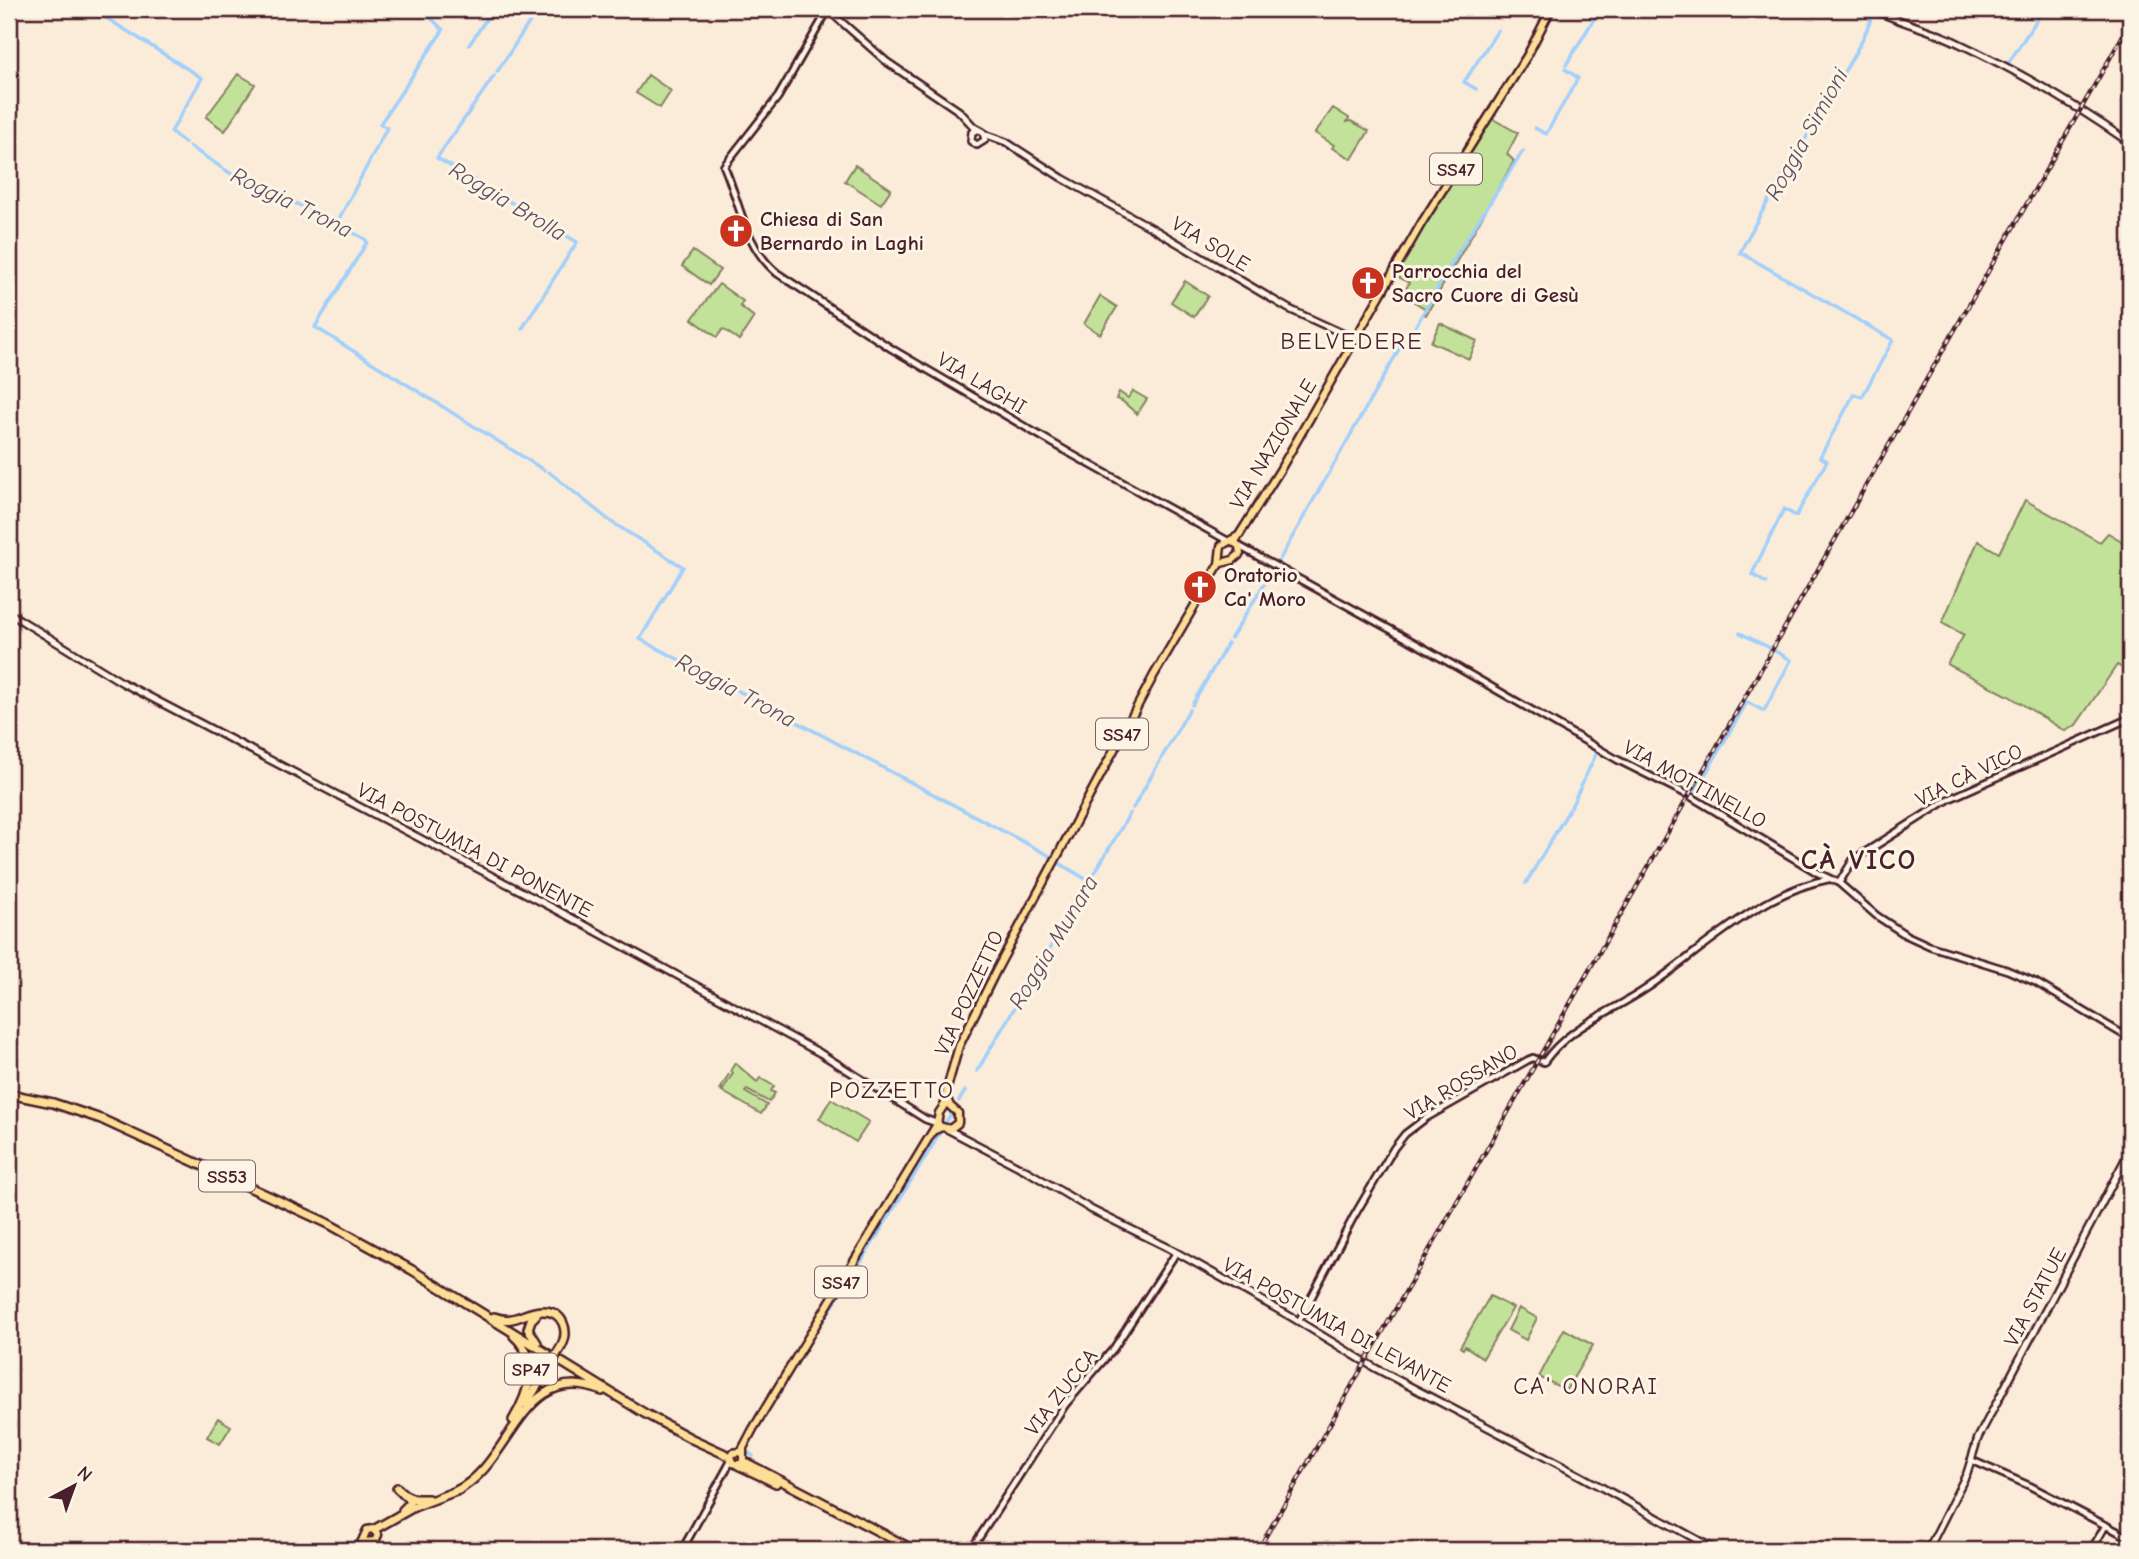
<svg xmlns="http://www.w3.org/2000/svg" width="2139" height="1559" viewBox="0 0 2139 1559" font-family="'Comic Neue',sans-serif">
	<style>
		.green { fill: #c2e29a; stroke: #868062; stroke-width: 2 }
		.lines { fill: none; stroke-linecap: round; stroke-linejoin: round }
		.canal { stroke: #a2cffc; stroke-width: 3.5 }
		.tertiary-casing { stroke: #4a1f2b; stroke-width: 10 }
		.secondary-casing { stroke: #4a1f2b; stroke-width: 10 }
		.primary-casing { stroke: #4a1f2b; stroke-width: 11 }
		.trunk-casing { stroke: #4a1f2b; stroke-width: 12 }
		.tertiary { stroke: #fcf5e5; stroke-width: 4.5 }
		.secondary { stroke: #fcf5e5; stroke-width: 5 }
		.primary { stroke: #fcde96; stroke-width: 6 }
		.trunk { stroke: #fcde96; stroke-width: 7 }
		.rail-casing { stroke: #4a1f2b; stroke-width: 4.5 }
		.rail { stroke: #fcf5e5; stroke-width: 2; stroke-dasharray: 5; stroke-linecap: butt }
		.trunk-bridge-casing { stroke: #4a1f2b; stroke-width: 12; stroke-linecap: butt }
		.trunk-bridge { stroke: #fcde96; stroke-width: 7 }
		.labels { text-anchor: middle; stroke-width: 6; stroke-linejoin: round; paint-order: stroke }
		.shield { fill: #fcf5e5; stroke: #7f5f63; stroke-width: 2 }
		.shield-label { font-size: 19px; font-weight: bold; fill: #4a1f2b }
		.poi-label { font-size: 21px; font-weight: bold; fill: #4a1f2b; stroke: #fcf5e5; text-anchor: start }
		.street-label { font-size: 21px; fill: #4a1f2b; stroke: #fcf5e5 }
		.water-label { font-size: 23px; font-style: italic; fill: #604b5f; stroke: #fcf5e5 }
		.quarter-label { font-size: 24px; letter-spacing: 2px; fill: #4a1f2b; stroke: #fcf5e5 }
		.district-label { font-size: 28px; font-weight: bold; letter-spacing: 2px; fill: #4a1f2b; stroke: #fcf5e5 }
	</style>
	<rect width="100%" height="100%" fill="#faecd8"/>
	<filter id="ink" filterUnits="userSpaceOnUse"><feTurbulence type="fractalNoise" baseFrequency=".0143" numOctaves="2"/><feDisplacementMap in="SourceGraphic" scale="14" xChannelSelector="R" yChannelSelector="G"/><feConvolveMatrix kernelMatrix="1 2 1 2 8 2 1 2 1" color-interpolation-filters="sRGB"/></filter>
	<g filter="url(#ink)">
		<path class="green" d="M238,74L255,84L225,131L206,117Z
			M648,75L671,91L660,108L636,93Z
			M1333,108L1349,118L1347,122L1351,121L1369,131L1352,159L1332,148L1334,145L1315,133Z
			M1491,118L1518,133L1507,154L1514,161L1426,315L1424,314L1426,309L1403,295L1409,283L1395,275Z
			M855,165L891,189L881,204L845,181Z
			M693,251L720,270L709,285L682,266Z
			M1185,281L1208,296L1194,317L1171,302Z
			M719,284L743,301L740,306L754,317L739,340L723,329L717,337L692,319Z
			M1100,296L1117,307L1100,334L1084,324Z
			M1440,323L1477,341L1469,359L1431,342Z
			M1133,391L1147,399L1137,414L1122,401L1116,399L1119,392L1128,398Z
			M2025,500L2100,542L2108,533L2130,546V672L2117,665L2076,725L2065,731L2009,696L1947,664L1964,635L1942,623L1978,541L1999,553Z
			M735,1063L757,1082L760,1078L774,1086L771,1091L775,1093L769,1102L747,1090L745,1092L767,1105L761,1114L720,1090L729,1074L721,1088L723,1090L733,1073L731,1070Z
			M831,1099L869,1122L856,1142L819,1119Z
			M1490,1296L1513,1308L1483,1358L1465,1346L1463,1349L1460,1347Z
			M1519,1308L1537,1318L1526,1340L1508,1330Z
			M1564,1329L1593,1345L1566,1390L1539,1377Z
			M218,1418L231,1426L220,1444L207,1437Z"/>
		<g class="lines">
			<path class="canal" d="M92,9L202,78L171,132L185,143
				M469,45L493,9
				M1566,65L1600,9
				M2007,65L2044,9
				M497,72L538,9
				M494,76L437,158L577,242L522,329
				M1476,89L1464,82L1498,30
				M1535,128L1546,134L1578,78L1565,69
				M189,146L236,177L317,213L365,239L367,242L364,247L315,327L544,470
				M339,219L387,128L380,124L443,30L422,9
				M1740,253C1769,194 1807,140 1838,83C1850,61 1865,39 1872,15
				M1743,254L1893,340L1862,397L1854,394L1820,457L1827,461L1796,516L1784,509
				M1407,341L1462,246L1523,151
				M549,472L610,521L683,567L640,639L1052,857
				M1329,473L1402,344
				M1277,564L1327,476
				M1766,583L1752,574L1783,511
				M1740,633L1770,648
				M1231,638L1274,568
				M1192,705L1228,643
				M1693,796L1747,702L1764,711L1791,660L1775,651
				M1571,807L1597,752L1684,797
				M1133,808L1189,710
				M1059,863L1089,881
				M1526,883L1569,810
				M977,1071L1130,813
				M959,1101L965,1091
				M946,1122L951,1114
				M935,1140L941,1131
				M853,1275L934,1143
				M819,1326L836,1301
				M745,1451L753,1456"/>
			<g class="tertiary-casing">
				<path id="tertiary" d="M828,10L778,97L724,166C740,203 745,247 777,273L892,349L1073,455L1228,541
					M1239,546L1424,648L1618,760L1690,796L1818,873L1839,883L1877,916L1906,935L1930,946L2007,970L2035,982L2129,1038
					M1839,883L1853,860L1949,799L2130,718
					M1299,1321L1353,1218L1394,1148L1405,1134L1426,1118L1528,1060L1533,1058L1544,1062C1570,1025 1611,1013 1647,988C1702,950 1760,892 1829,879
					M1971,1460L2030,1486L2130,1538
					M682,1550L731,1461
					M971,1550L1065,1405L1114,1348L1176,1253
					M2091,1550L2106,1525"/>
			</g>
			<g class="secondary-casing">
				<path id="secondary" d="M827,9L887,62L959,111L974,127L983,132L985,140L977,145L971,141L972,132L978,130
					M1873,9C1900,23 1931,29 1958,43C2018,71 2076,105 2130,143
					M984,134L1006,142L1062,178L1152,228L1289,309L1346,335L1350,347
					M9,613L123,683L557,910L820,1053L925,1119L939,1124
					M2130,1035V1039
					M947,1129L1029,1172L1092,1210L1167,1247L1293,1318L1375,1368L1579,1475L1716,1550
					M1928,1550L1967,1473L1978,1438L2130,1150"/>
			</g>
			<g class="primary-casing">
				<path id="primary" d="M1236,540L1280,470L1421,224L1527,56L1551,9
					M1221,563L1233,560L1240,554L1239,546L1231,540
					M935,1130L942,1127L950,1129L958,1123V1113L950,1106L947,1099
					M743,1454L739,1452L733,1453L730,1458L733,1463L738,1465L743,1462V1448L753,1429L937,1124L939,1113L945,1104L947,1088L959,1046L996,971L1154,675L1219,564L1221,546L1238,536
					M352,1550L364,1542L375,1541L378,1535L373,1529L367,1530L361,1543"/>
			</g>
			<g class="trunk-casing">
				<path id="trunk" d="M9,1094L53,1103L101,1119L327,1223L412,1270L644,1413L692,1439L727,1455
					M536,1315L531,1320L528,1329L537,1343
					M494,1317C516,1325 523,1311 543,1311C563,1311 570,1331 561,1347
					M526,1404L550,1365
					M513,1420C529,1393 541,1360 514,1336
					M747,1463L914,1550
					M738,1465L776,1483
					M397,1488L409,1499V1504L403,1510
					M456,1491C514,1463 520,1359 602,1391
					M403,1494L414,1499H428
					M375,1529L414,1507L459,1490"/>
			</g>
			<use href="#tertiary" class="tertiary"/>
			<use href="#secondary" class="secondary"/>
			<use href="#primary" class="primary"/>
			<use href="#trunk" class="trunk"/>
			<g class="rail-casing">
				<path id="rail" d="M1258,1550L2130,23"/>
			</g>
			<use href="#rail" class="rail"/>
			<g class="trunk-bridge-casing">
				<path id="trunk-bridge" d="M550,1365L561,1347"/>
			</g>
			<use href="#trunk-bridge" class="trunk-bridge"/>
		</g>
	</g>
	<defs>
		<g id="church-disc" transform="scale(1.75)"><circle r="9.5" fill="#c8321e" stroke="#fcf5e5"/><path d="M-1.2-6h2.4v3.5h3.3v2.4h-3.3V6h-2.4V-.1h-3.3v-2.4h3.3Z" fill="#fff"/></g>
	</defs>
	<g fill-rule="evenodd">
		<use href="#church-disc" x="736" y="231"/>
		<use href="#church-disc" x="1368" y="283"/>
		<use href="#church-disc" x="1200" y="587"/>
	</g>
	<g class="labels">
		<g class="shield">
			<rect x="1430" y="153.5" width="52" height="31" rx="5"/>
			<rect x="1096" y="718.5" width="52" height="31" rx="5"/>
			<rect x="199" y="1160.5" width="56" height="31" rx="5"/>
			<rect x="815" y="1266.5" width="52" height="31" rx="5"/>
			<rect x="505" y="1353.5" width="52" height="31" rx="5"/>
		</g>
		<g class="shield-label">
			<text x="1456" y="176">SS47</text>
			<text x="1122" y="741">SS47</text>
			<text x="227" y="1183">SS53</text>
			<text x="841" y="1289">SS47</text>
			<text x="531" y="1376">SP47</text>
		</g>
		<g class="poi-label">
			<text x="760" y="226">Chiesa di San<tspan x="760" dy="24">Bernardo in Laghi</tspan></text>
			<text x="1392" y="278">Parrocchia del<tspan x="1392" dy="24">Sacro Cuore di Gesù</tspan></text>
			<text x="1224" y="582">Oratorio<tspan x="1224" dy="24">Ca' Moro</tspan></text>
		</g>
		<g class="street-label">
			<text transform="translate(1211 244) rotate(31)" y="7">VIA SOLE</text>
			<text transform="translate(982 383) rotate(31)" y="7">VIA LAGHI</text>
			<text transform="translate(1273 444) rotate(-59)" y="7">VIA NAZIONALE</text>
			<text transform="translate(1969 775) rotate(-26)" y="7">VIA CÀ VICO</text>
			<text transform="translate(1695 784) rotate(29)" y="7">VIA MOTTINELLO</text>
			<text transform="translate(475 850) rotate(28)" y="7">VIA POSTUMIA DI PONENTE</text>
			<text transform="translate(969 993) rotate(-65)" y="7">VIA POZZETTO</text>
			<text transform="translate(1461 1082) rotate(-31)" y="7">VIA ROSSANO</text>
			<text transform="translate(2035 1297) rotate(-62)" y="7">VIA STATUE</text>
			<text transform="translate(1337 1325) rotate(29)" y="7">VIA POSTUMIA DI LEVANTE</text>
			<text transform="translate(1061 1392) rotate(-52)" y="7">VIA ZUCCA</text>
		</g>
		<g class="water-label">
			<text transform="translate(1806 134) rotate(-61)" y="8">Roggia Simioni</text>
			<text transform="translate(508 201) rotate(31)" y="8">Roggia Brolla</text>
			<text transform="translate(292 202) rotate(26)" y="8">Roggia Trona</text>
			<text transform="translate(736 690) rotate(28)" y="8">Roggia Trona</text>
			<text transform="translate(1053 942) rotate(-59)" y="8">Roggia Munara</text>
		</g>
		<g class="quarter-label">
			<text x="1352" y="349">BELVEDERE</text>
			<text x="892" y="1098">POZZETTO</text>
			<text x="1586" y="1394">CA' ONORAI</text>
		</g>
		<g class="district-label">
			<text x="1859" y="869">CÀ VICO</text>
		</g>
	</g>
	<rect width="2139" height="1559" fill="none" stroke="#fcf5e5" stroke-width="35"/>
	<rect x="18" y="18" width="2104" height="1524" fill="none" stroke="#4a1f2b" stroke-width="2.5" filter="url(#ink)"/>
	<g transform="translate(74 1486) rotate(41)" stroke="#fcf5e5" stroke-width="5" paint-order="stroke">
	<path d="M0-5L12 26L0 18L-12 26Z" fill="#4a1f2b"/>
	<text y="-10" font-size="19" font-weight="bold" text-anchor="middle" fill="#4a1f2b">N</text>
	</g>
</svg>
